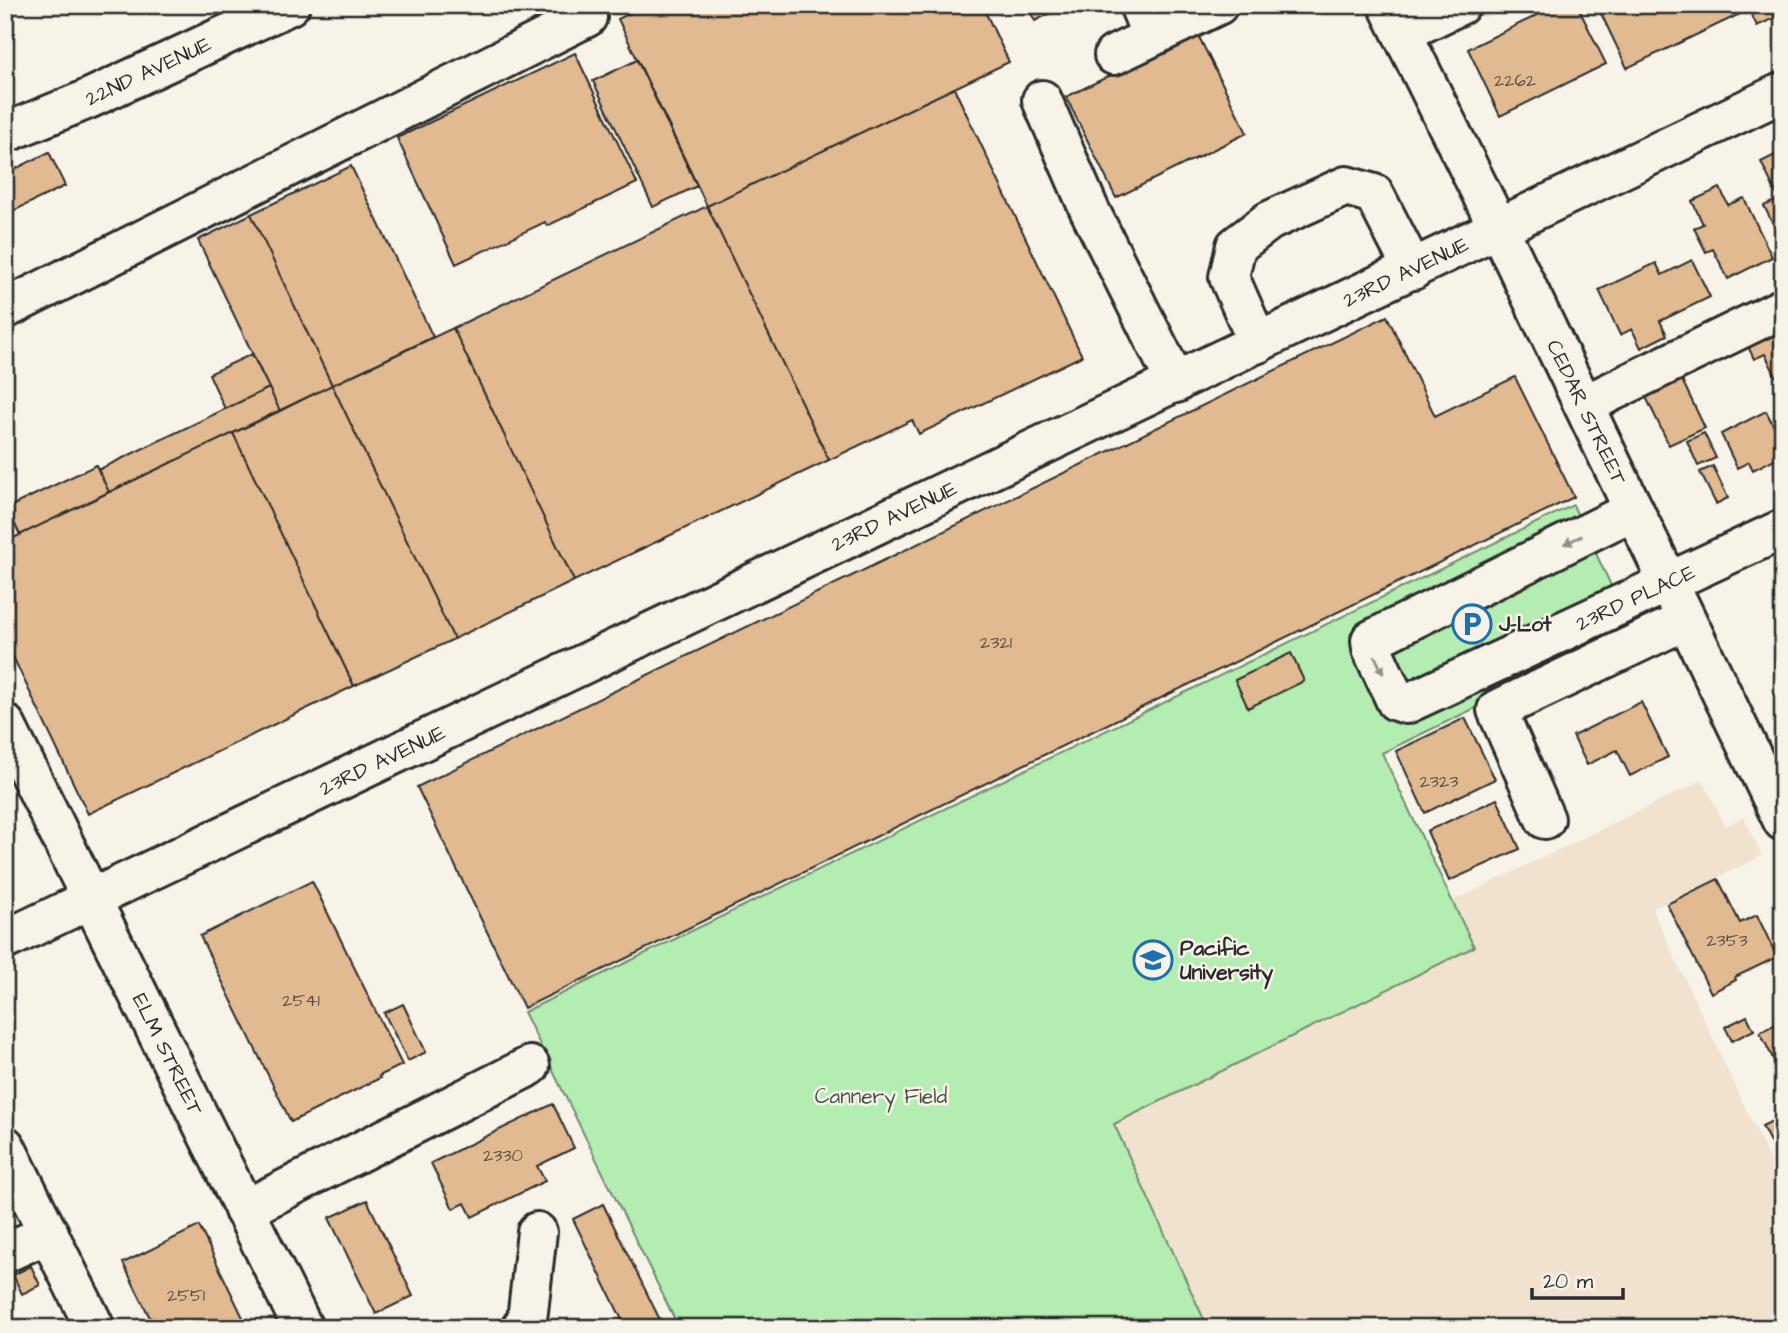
<svg xmlns="http://www.w3.org/2000/svg" width="1788" height="1333" viewBox="0 0 1788 1333" font-family="'Architects Daughter',sans-serif">
	<style>
		.built { fill: #f0e2ce }
		.green { fill: #b4edb1; stroke: #708c6e; stroke-width: 2 }
		.building { fill: #e1ba91; stroke: #2b2b2b; stroke-width: 2 }
		.lines { fill: none; stroke-linecap: round; stroke-linejoin: round }
		.minor-casing { stroke: #2b2b2b; stroke-width: 44 }
		.minor { stroke: #f7f3e8; stroke-width: 38 }
		.oneway { fill: #918f8a }
		.labels { text-anchor: middle; stroke-width: 5; stroke-linejoin: round; paint-order: stroke }
		.number-label { font-size: 18px; fill: #584f44 }
		.street-label { font-size: 21px; fill: #2b2b2b; stroke: #f7f3e8 }
		.poi-label { font-size: 21px; font-weight: bold; fill: #2b2b2b; stroke: #f7f3e8; text-anchor: start }
		.park-label { font-size: 21px; fill: #465246; stroke: #f7f3e8 }
	</style>
	<rect width="100%" height="100%" fill="#f7f3e8"/>
	<filter id="ink" filterUnits="userSpaceOnUse"><feTurbulence type="fractalNoise" baseFrequency=".0143" numOctaves="2"/><feDisplacementMap in="SourceGraphic" scale="14" xChannelSelector="R" yChannelSelector="G"/><feConvolveMatrix kernelMatrix="1 2 1 2 8 2 1 2 1" color-interpolation-filters="sRGB"/></filter>
	<g filter="url(#ink)">
		<path class="built" d="M1573,505L1382,753L1453,901L1703,780L1725,826L1744,817L1762,856L1652,909L1783,1188V1328H679L524,1012Z"/>
		<path class="green" d="M1573,505L1633,632L1382,753L1474,947L1114,1124L1208,1328H679L524,1012Z"/>
		<path class="building" d="M647,5H982L1009,62L707,206L618,19Z
			M1027,5H1067L1035,21Z
			M1558,5H1577L1606,64L1500,116L1468,49Z
			M1597,5H1738L1742,13L1627,68Z
			M1747,5H1783V14L1757,26Z
			M1197,33L1247,133L1116,198L1066,97Z
			M575,53L637,183L547,226L545,222L456,264L397,138Z
			M637,60L697,186L653,207L593,81Z
			M954,88L1082,356L919,434L912,420L829,460L707,206Z
			M1783,151V227L1776,230L1764,206L1779,199L1761,162Z
			M49,152L65,186L5,215V174Z
			M351,166L433,337L332,385L251,214Z
			M1720,188L1728,205L1744,198L1772,257L1728,279L1713,249L1706,252L1694,228L1703,224L1692,201Z
			M707,206L829,460L574,581L453,328Z
			M251,214L332,385L280,411L198,240Z
			M1692,260L1710,297L1660,321L1667,335L1641,348L1632,329L1620,335L1599,290L1656,263L1662,275Z
			M1387,316L1435,416L1515,377L1574,497L524,1008L417,787Z
			M1774,324L1783,343V390L1765,354L1754,359L1744,338Z
			M453,328L574,581L454,639L332,385Z
			M252,354L269,388L225,409L209,374Z
			M1681,378L1705,428L1669,445L1645,395Z
			M332,385L454,639L354,686L233,433Z
			M269,388L280,411L109,492L98,470Z
			M1766,411L1783,444V455L1753,470L1749,462L1737,468L1721,434Z
			M233,433L354,686L88,814L5,640V542Z
			M1704,433L1716,458L1698,466L1687,441Z
			M96,465L109,492L20,535L7,508Z
			M1713,466L1728,498L1716,504L1700,472Z
			M1291,653L1304,681L1248,708L1235,680Z
			M1641,702L1668,757L1630,776L1617,750L1587,765L1573,736Z
			M1465,718L1495,779L1425,813L1396,751Z
			M1497,799L1520,849L1449,881L1427,831Z
			M1718,879L1740,923L1757,915L1777,957L1735,977L1736,980L1711,993L1667,904Z
			M312,881L402,1065L379,1076L380,1078L291,1122L200,936Z
			M403,1004L426,1052L408,1061L384,1013Z
			M1747,1016L1754,1030L1732,1041L1725,1027Z
			M1783,1020V1064L1777,1067L1760,1032Z
			M553,1104L574,1148L537,1166L545,1181L472,1217L465,1203L453,1209L431,1163Z
			M1783,1116V1165L1782,1166L1762,1126Z
			M367,1200L413,1296L376,1314L329,1218Z
			M603,1204L664,1328H626L573,1219Z
			M199,1226L248,1328H155L123,1263Z
			M31,1266L40,1285L22,1294L13,1275Z"/>
		<g class="lines">
			<g class="minor-casing">
				<g id="minor">
					<path d="M1139,5L1152,36"/>
					<path id="s1" d="M1388,5L1499,229L1783,821"/>
					<path d="M1402,33L1460,5"/>
					<path d="M1114,55L1218,5"/>
					<path d="M1042,100L1089,209L1176,383"/>
					<path id="s2" d="M5,133L86,100L290,5"/>
					<path d="M5,309L587,17"/>
					<path d="M1258,343L1229,277L1236,246L1269,221L1346,186L1374,194L1413,270"/>
					<path d="M1584,405L1783,308"/>
					<path id="s3" d="M1634,510L1371,640L1372,649L1396,701L1406,704L1783,529"/>
					<path id="s4" d="M5,724L303,1328"/>
					<path d="M1545,819L1497,710L1686,620"/>
					<path id="s5" d="M5,940L1783,92"/>
					<path d="M5,1146L95,1328"/>
					<path d="M244,1210L530,1066"/>
					<path d="M5,1253L49,1233"/>
					<path d="M521,1328L527,1320L537,1232"/>
				</g>
			</g>
			<use href="#minor" class="minor"/>
		</g>
		<defs><path id="oneway-solid" d="M-6-.8H1V-3.2L6.5 0L1 3.2V.8H-6Z" transform="scale(1.75)"/></defs>
		<g class="oneway">
			<use href="#oneway-solid" transform="translate(1573 540) rotate(154)"/>
			<use href="#oneway-solid" transform="translate(1379 665) rotate(65)"/>
		</g>
	</g>
	<defs>
		<g id="parking-ring" transform="scale(2.0125)"><circle r="9.5" fill="#f7f3e8" stroke="#1f6fb2" stroke-width="1.5"/><path d="M-3.5-5.5H1a3.5 3.5 0 0 1 0 7H-1V5.5H-3.5ZM-1-3.4V-.6H.8a1.4 1.4 0 0 0 0-2.8Z" fill="#1f6fb2"/></g>
		<g id="university-ring" transform="scale(2.0125)"><circle r="9.5" fill="#f7f3e8" stroke="#1f6fb2" stroke-width="1.5"/><path d="M0-5L7-2L0 1L-7-2ZM-4 1L0 2.5L4 1V4Q0 6-4 4Z" fill="#1f6fb2"/></g>
	</defs>
	<g fill-rule="evenodd">
		<use href="#parking-ring" x="1472" y="624"/>
		<use href="#university-ring" x="1153" y="960"/>
	</g>
	<g class="labels">
		<g class="number-label">
			<text x="1515" y="86">2262</text>
			<text x="996" y="648">2321</text>
			<text x="1439" y="787">2323</text>
			<text x="1727" y="946">2353</text>
			<text x="301" y="1006">2541</text>
			<text x="503" y="1161">2330</text>
			<text x="186" y="1301">2551</text>
		</g>
		<g class="street-label">
			<text dy="7" stroke="none"><textPath href="#s2" startOffset="156">22ND AVENUE</textPath></text>
			<text dy="7" stroke="none"><textPath href="#s5" startOffset="1552">23RD AVENUE</textPath></text>
			<text dy="7" stroke="none"><textPath href="#s1" startOffset="453">CEDAR STREET</textPath></text>
			<text dy="7" stroke="none"><textPath href="#s5" startOffset="985">23RD AVENUE</textPath></text>
			<text dy="7" stroke="none"><textPath href="#s3" startOffset="623">23RD PLACE</textPath></text>
			<text dy="7" stroke="none"><textPath href="#s5" startOffset="418">23RD AVENUE</textPath></text>
			<text dy="7" stroke="none"><textPath href="#s4" startOffset="368">ELM STREET</textPath></text>
		</g>
		<g class="poi-label">
			<text x="1499" y="631">J-Lot</text>
			<text x="1180" y="955">Pacific<tspan x="1180" dy="24">University</tspan></text>
		</g>
		<g class="park-label">
			<text x="881" y="1103">Cannery Field</text>
		</g>
	</g>
	<rect width="1788" height="1333" fill="none" stroke="#f7f3e8" stroke-width="28"/>
	<rect x="14" y="14" width="1760" height="1305" fill="none" stroke="#2b2b2b" stroke-width="2.5" filter="url(#ink)"/>
	<path d="M1532 1288v10h91v-10" fill="none" stroke="#2b2b2b" stroke-width="3.5"/>
	<text x="1543" y="1288" font-size="21" fill="#2b2b2b" stroke="#f7f3e8" stroke-width="5" paint-order="stroke">20 m</text>
</svg>
